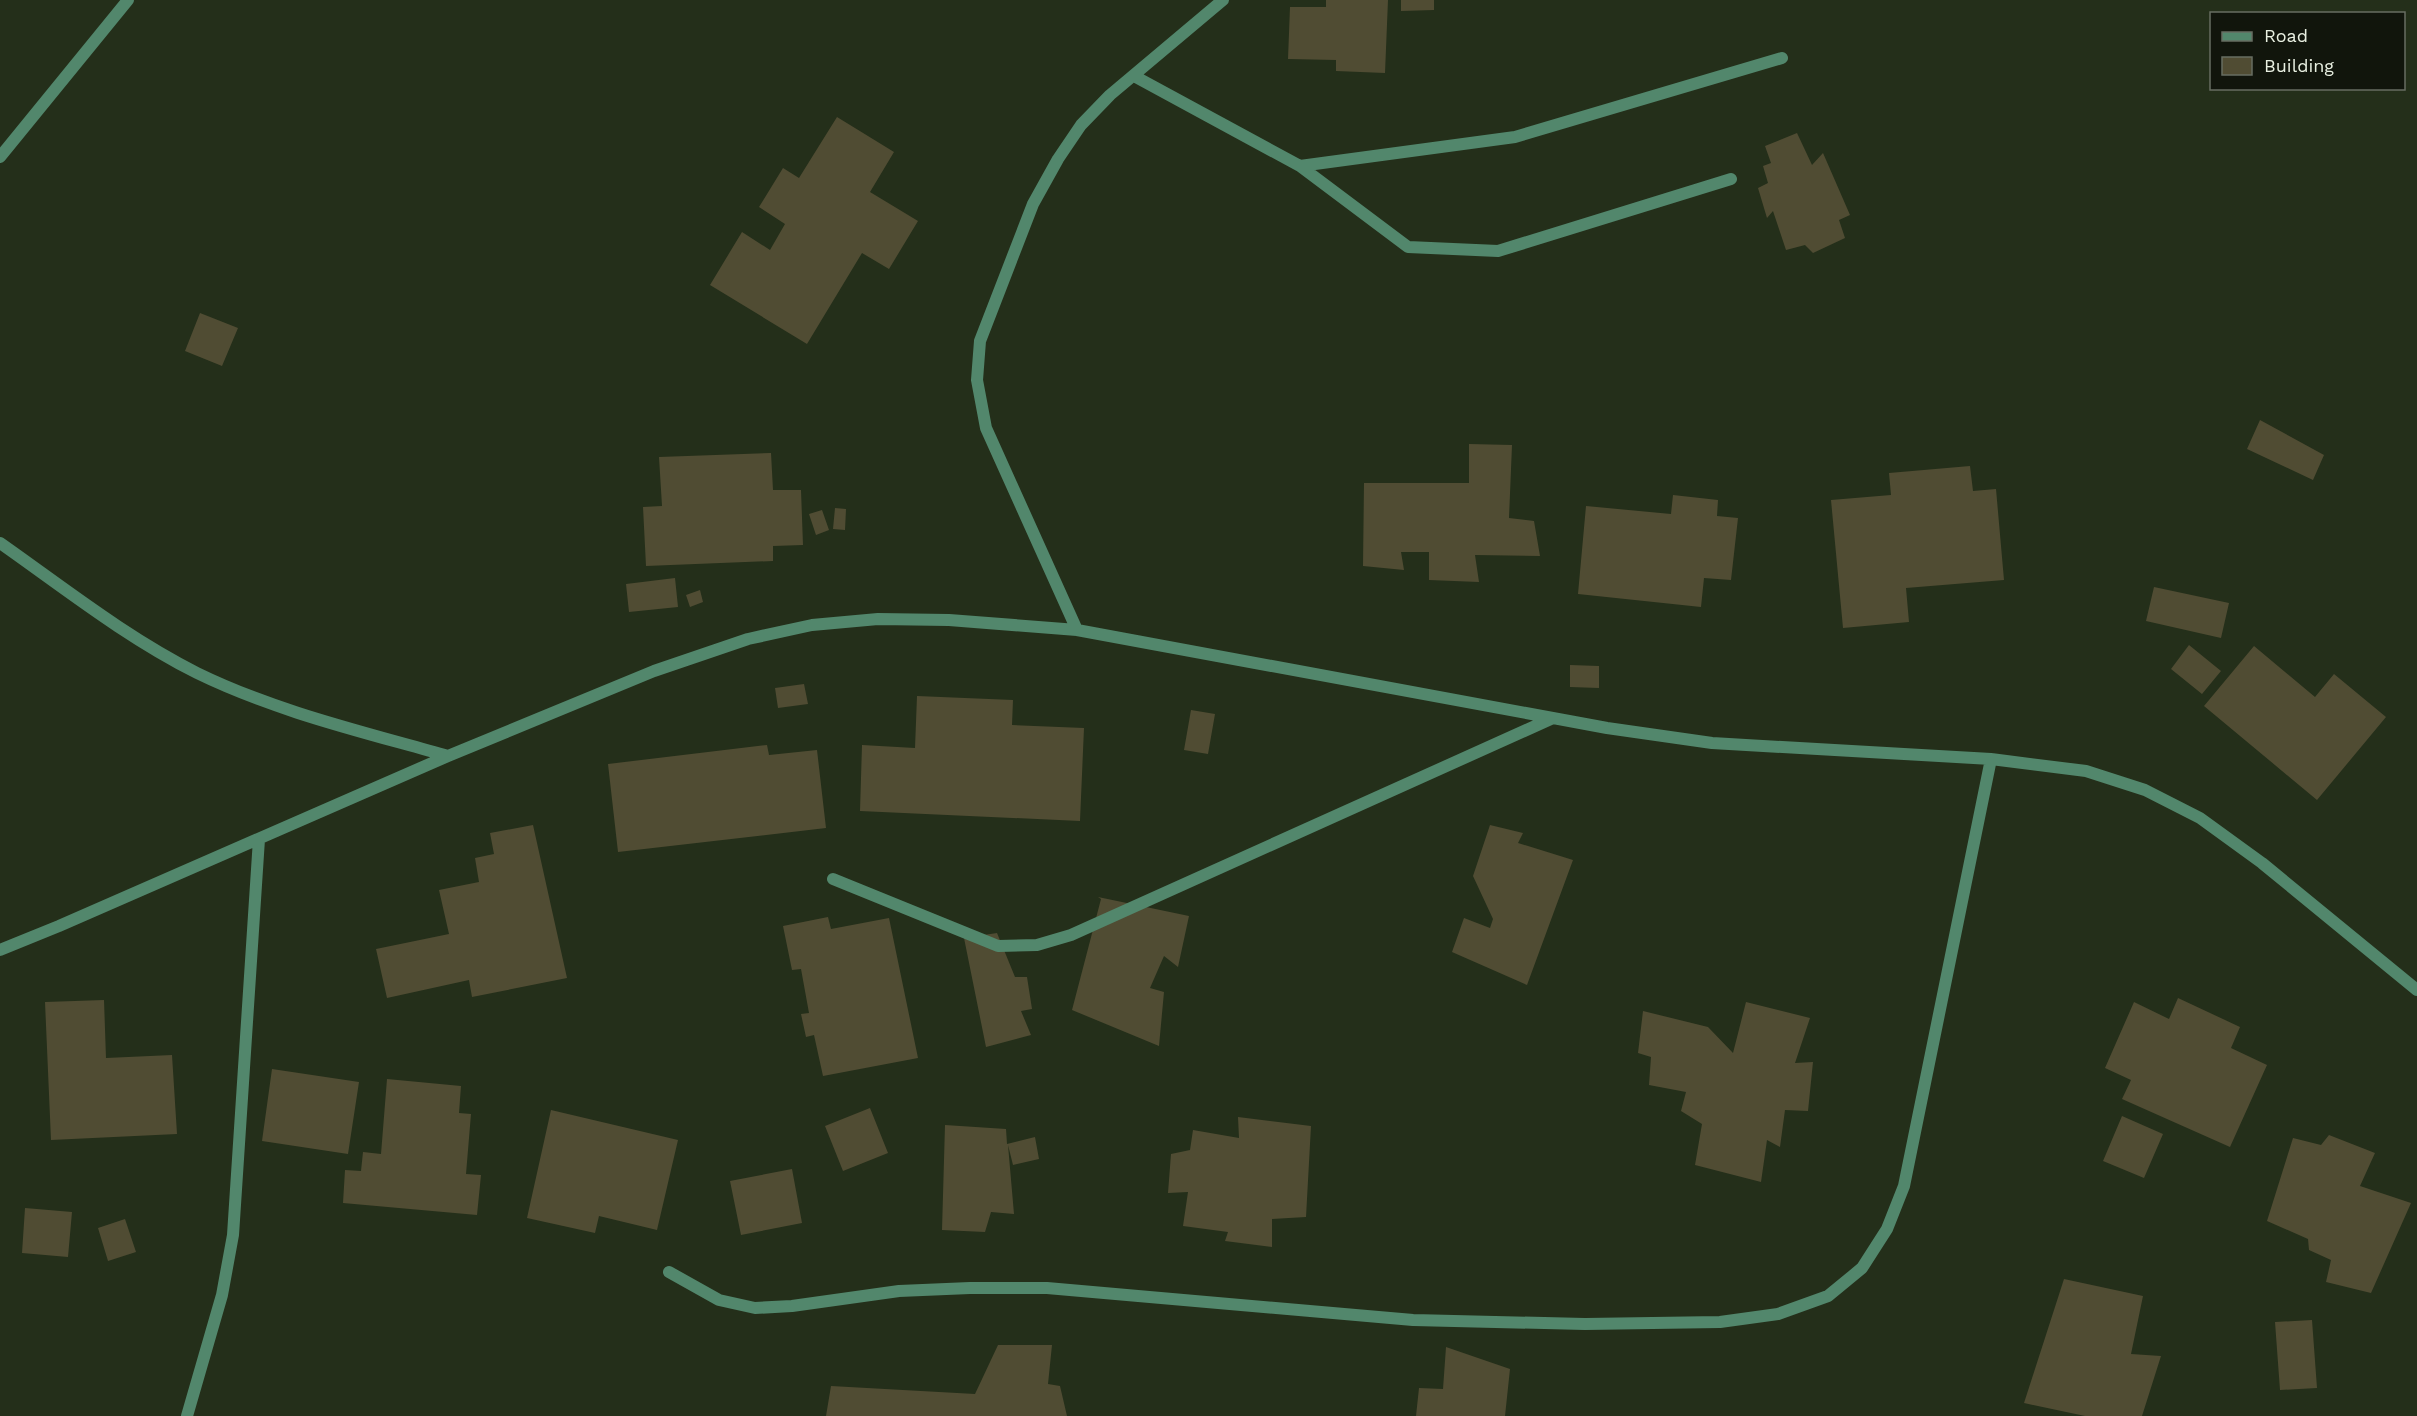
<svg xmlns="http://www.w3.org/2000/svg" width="2417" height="1416" viewBox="0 0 2417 1416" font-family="'Work Sans',sans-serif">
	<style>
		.building { fill: #504c33 }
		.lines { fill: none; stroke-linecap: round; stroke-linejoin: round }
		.street { stroke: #52876c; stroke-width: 12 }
	</style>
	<rect width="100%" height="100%" fill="#242f1a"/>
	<path class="building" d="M1326,0H1388L1385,73L1336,71V60L1288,59L1290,7H1326Z
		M1401,0H1434V10L1401,11Z
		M837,117L894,152L870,192L918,221L889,269L862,253L807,344L710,285L742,232L770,250L785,224L759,207L783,168L799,178Z
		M1797,133L1812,165L1823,153L1850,215L1839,220L1845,238L1813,253L1805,245L1786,250L1773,211L1767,218L1758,188L1768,183L1763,166L1771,163L1765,146Z
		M200,313L238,328L222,366L185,351Z
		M2260,420L2324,455L2313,480L2247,449Z
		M1469,444L1512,445L1509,518L1534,521L1540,556L1475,555L1479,582L1429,580V552H1401L1404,570L1363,566L1364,483H1469Z
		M771,453L773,490H801L803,545L773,546V561L646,566L643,507L662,506L659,457Z
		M1970,466L1973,491L1996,489L2004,580L1906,588L1909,622L1843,628L1831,500L1891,495L1889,473Z
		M1673,495L1718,500L1717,516L1738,518L1731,580L1704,578L1701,607L1578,594L1586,506L1671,514Z
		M835,508L846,509L845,530L833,529Z
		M822,510L829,530L816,535L809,514Z
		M675,578L678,607L629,612L626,584Z
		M2154,587L2229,603L2221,638L2146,621Z
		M700,590L703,602L690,607L686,595Z
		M2189,645L2221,671L2202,694L2171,669Z
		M2254,646L2315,697L2334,674L2386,717L2317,800L2204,706Z
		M1570,665L1599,666V688L1570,687Z
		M804,684L808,704L778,708L775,688Z
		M917,696L1013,700L1012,725L1084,728L1080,821L860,811L862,745L915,748Z
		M1191,710L1215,714L1208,754L1184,750Z
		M767,745L769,755L817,750L826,828L618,852L608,764Z
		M533,825L567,978L472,997L469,980L387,998L376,949L449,934L439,890L479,882L475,858L494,854L490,833Z
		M1490,825L1523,833L1518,843L1573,860L1527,985L1452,952L1464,918L1490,928L1493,919L1473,876Z
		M1098,897L1189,916L1178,967L1164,956L1150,988L1164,992L1159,1046L1072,1010L1101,899Z
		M828,917L831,929L889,918L918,1058L823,1076L814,1035L806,1037L801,1014L809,1013L801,969L792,970L783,926Z
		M997,933L1015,977H1027L1032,1009L1021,1011L1031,1035L986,1047L964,938Z
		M2178,998L2240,1027L2231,1048L2267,1065L2230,1147L2122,1099L2131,1080L2105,1068L2134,1002L2169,1019Z
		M104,1000L106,1058L172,1055L177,1134L51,1140L45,1002Z
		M1746,1002L1810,1018L1795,1063L1813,1062L1808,1111L1785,1110L1780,1147L1767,1140L1761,1182L1695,1165L1702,1124L1681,1111L1686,1092L1649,1085L1651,1057L1638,1053L1643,1011L1708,1027L1733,1053Z
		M272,1069L359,1082L348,1154L262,1141Z
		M387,1079L461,1086L459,1113L471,1114L466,1174L481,1175L477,1215L343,1203L345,1170L361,1171L363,1152L381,1154Z
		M870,1108L888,1153L843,1171L825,1126Z
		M551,1110L678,1140L657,1230L599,1216L595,1233L527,1218Z
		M2122,1116L2163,1134L2144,1178L2103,1161Z
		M1238,1117L1311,1126L1306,1217L1272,1219V1247L1225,1241L1228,1232L1183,1226L1188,1192L1168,1193L1171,1154L1190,1150L1193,1130L1239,1138Z
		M945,1125L1006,1129L1007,1144L1035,1137L1039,1159L1013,1165L1008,1145L1014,1214L991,1212L985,1232L942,1230Z
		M2329,1135L2375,1153L2360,1186L2411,1203L2371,1293L2326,1282L2331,1260L2309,1250L2308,1239L2267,1221L2293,1138L2321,1145Z
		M792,1169L802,1223L741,1235L730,1181Z
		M25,1208L72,1212L68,1257L22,1253Z
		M125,1219L136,1252L108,1261L98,1228Z
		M2064,1279L2143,1296L2131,1354L2161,1356L2142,1416H2085L2024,1403Z
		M2312,1320L2317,1388L2280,1390L2275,1322Z
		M998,1345H1052L1048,1384L1060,1386L1067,1416H826L831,1386L975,1394Z
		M1446,1347L1510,1369L1505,1416H1416L1419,1388L1443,1389Z"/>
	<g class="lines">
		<path class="street" d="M1134,76L1300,166L1515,137L1782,58
			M0,157L128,0
			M1300,166L1408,247L1498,251L1731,179
			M0,543C64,588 127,638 197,673C277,712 364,732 448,756
			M1077,630L986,428L977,380L980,341L1033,204L1058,159L1081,125L1110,95L1223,0
			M833,879L998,946L1037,945L1071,935L1553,718
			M0,950L59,926L448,756L654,671L748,639L812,625L878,619L949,620L1077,630L1607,728L1712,743L1991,759L2086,771L2145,790L2200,818L2262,863L2417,990
			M669,1272L719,1300L755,1308L792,1306L899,1291L970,1288H1047L1413,1320L1585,1324L1720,1322L1778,1314L1828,1296L1862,1268L1887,1229L1904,1186L1991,759
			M187,1416L222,1295L233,1235L259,839"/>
	</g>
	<rect x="2210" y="12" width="195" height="78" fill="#11150c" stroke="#676d62" stroke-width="1.5"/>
	<rect x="2222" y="32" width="30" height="9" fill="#52876c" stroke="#676d62" stroke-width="1.5"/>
	<text x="2264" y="42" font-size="18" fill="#e9f0e2">Road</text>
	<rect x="2222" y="57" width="30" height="18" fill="#504c33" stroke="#676d62" stroke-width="1.5"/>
	<text x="2264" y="72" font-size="18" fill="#e9f0e2">Building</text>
</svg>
